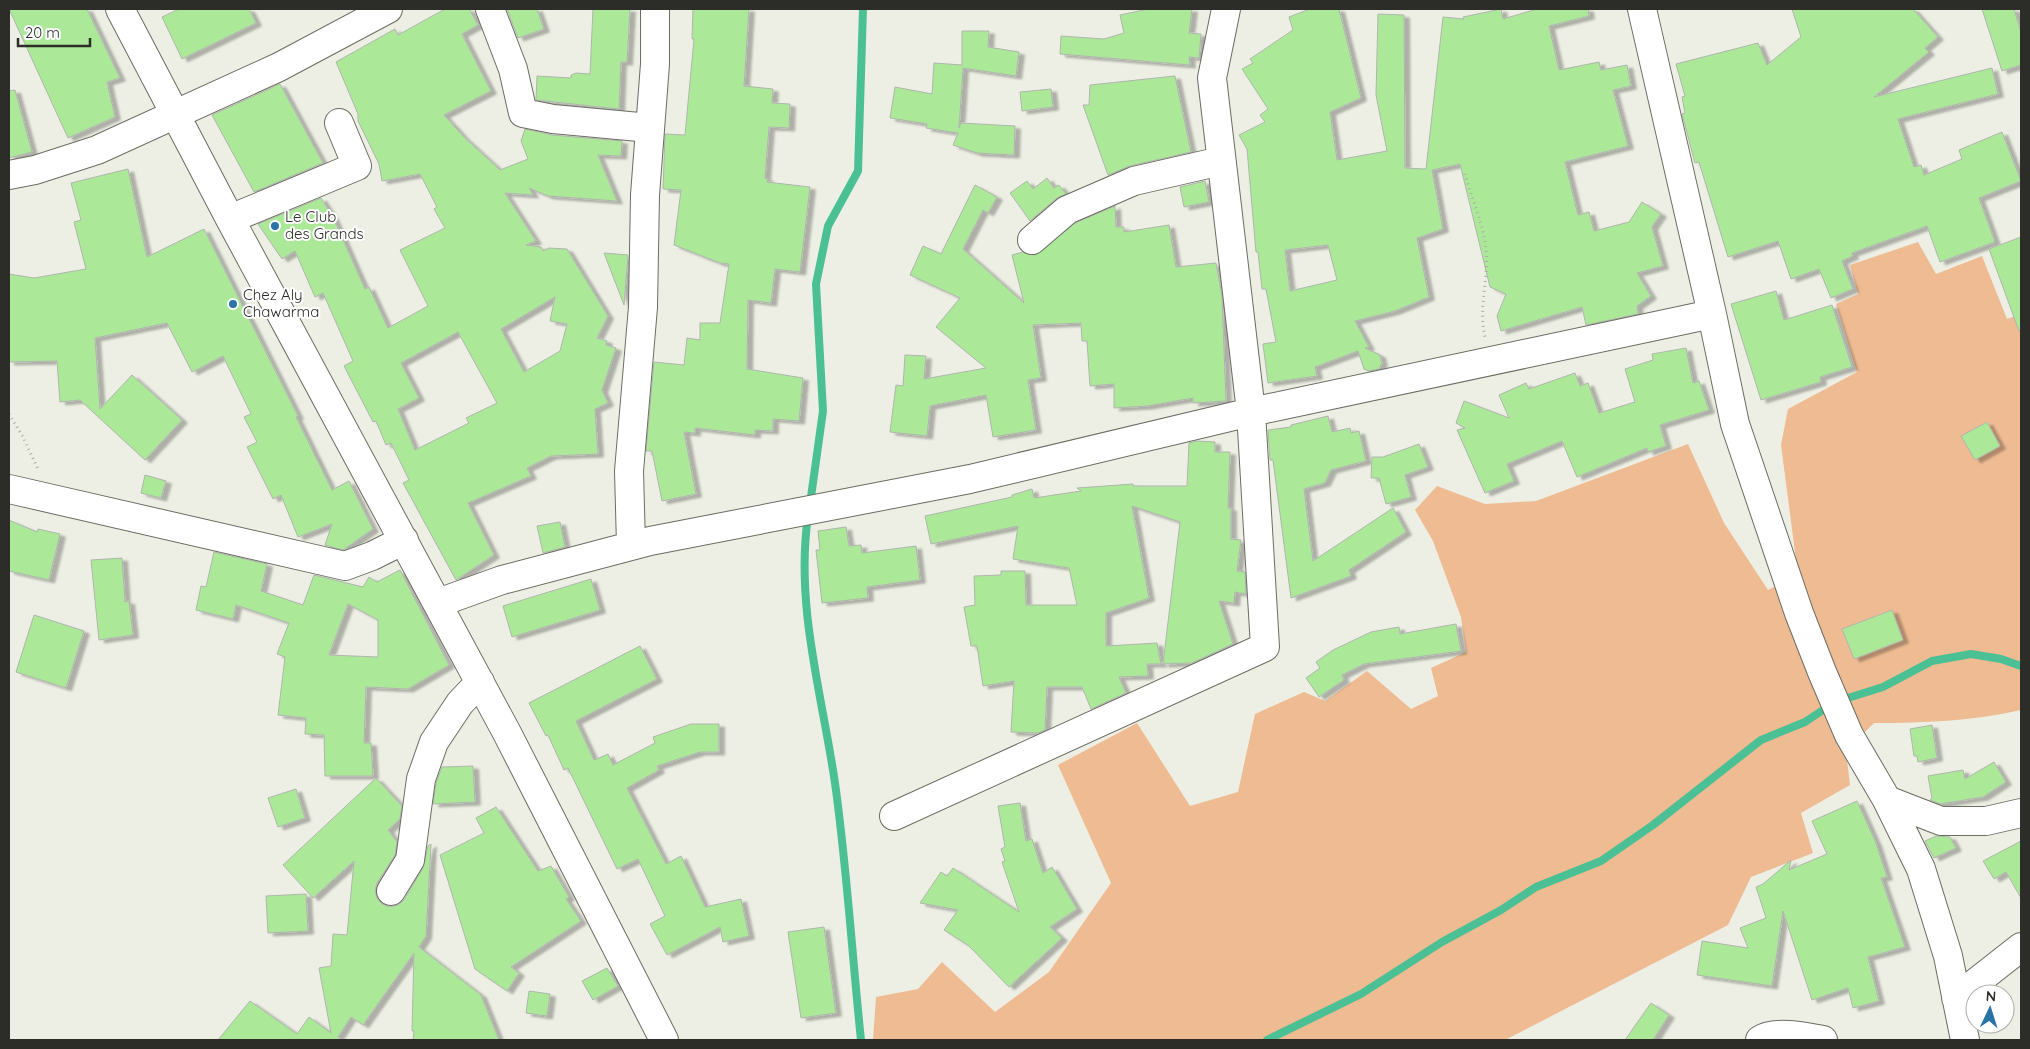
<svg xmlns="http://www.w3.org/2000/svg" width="2030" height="1049" viewBox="0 0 2030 1049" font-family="Quicksand,sans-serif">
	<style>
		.green { fill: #eebb92 }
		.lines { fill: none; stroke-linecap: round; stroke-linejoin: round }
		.stream { stroke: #4bc094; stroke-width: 8 }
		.building { fill: #abe999; stroke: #afb5ad; fill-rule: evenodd; filter: url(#shadow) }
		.minor-casing { stroke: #6b6c62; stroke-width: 30 }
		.path { stroke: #acaea5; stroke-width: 3; stroke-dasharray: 1 4; stroke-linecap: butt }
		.minor { stroke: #fff; stroke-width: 28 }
		.poi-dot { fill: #2a73a7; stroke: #fff; stroke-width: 2 }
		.labels { text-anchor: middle; stroke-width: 4; stroke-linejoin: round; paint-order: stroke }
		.poi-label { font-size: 15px; fill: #2c2d29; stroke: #fff; text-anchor: start }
	</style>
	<defs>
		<filter id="shadow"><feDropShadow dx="5.5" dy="3" stdDeviation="1" flood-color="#0004"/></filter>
	</defs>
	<rect width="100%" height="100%" fill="#edefe4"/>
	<path class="green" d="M1918,242L1936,274L1982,256L2007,319L2021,314V710C1973,721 1923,723 1874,723L1846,751L1850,785L1801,813L1813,853L1751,877L1728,925L1505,1040H873L876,997L918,989L942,962L995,1012L1049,972L1111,883L1058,765L1137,723L1190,806L1238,792L1255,714L1304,692L1325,701L1367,671L1411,709L1438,696L1431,668L1466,652L1461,617L1433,541L1415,510L1437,486L1485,504L1536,501L1688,444L1724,523L1768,590L1798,575L1781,445L1788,409L1857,372L1836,304L1858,294L1850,265Z"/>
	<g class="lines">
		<path class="stream" d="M810,504L823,411L816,284L828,226L858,171L863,9
			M808,516C795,606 822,694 835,783C847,868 852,955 861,1040
			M1267,1040L1361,994L1442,942L1501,910L1536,887L1601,861L1653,825L1761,740L1805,722L1835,702L1883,687L1932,661L1971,654L2001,659L2021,666"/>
	</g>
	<path class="building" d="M9,9H87L120,78L107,82L115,117L68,138Z
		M179,9H249L256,23L182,59L162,17Z
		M445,9H469L478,25L462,34L491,91L444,115L465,138L500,170L528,159L521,141L525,129L552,135L622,141L621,156L598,155L617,201L548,196L529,188L533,195L505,193L536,241L526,245L541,247L543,251L549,248L567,249L608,316L597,338L607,341L606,345L616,348L602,390L608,403L595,409L598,454L551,456L527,468L531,476L468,503L494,555L456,580L403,483L409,480L391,443L386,445L376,421L373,422L344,366L353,361L323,293L315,297L295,251L282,259L258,224L321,198L333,217L365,289L369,287L388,328L428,306L400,250L445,228L434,209L437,207L420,174L382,181L379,164L358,121V114L336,62L395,29L398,35ZM555,297L550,321L567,324L560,351L524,372L501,329ZM458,332L497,403L466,418L469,423L415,450L398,409L419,398L401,363Z
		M507,9H537L544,29L518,38Z
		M593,9H630L627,62H621L619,109L536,100L537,76L571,78V75L576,73L590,74Z
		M693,9H749L744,86L773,89L772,103L790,104L789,128L769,127L765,178L768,179L767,182L810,187L800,272L775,269L771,303L748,300L747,369L803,378L799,421L773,419V431L755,430V435L695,428V433L684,432L696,494L662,501L652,451H646L654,362L684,365L687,338L700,340V323H720L729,264L720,263L674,245L681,190L663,189L665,134L685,135L694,39H692Z
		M1148,9H1192L1189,33L1201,34L1199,58L1189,57L1190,65L1060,54L1061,36L1104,39L1124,33L1120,15Z
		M1310,9H1339L1361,98L1330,112L1337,160L1387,151L1376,95L1378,14L1404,15L1405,168L1426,169L1443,17L1464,19L1463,17L1501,9L1503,19L1537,9H1588L1589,16L1549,26L1559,70L1599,62L1601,70L1627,65L1631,86L1613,90L1628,146L1565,162L1578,215L1589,212L1594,231L1629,222L1642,202L1661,214L1652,227L1663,266L1637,273L1651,296L1637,306L1638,314L1586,325L1582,307L1501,331L1497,316L1506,294L1490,287L1460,164L1432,170L1443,229L1417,238L1429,297L1395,311L1355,321L1369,347L1365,348L1380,355L1382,363L1379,369L1369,371L1364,369L1358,351L1315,367L1317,376L1268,383L1263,344L1276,342L1266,289H1262L1258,252H1256L1247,149L1239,135L1265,122L1260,115L1268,109L1242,69L1253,63L1250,59L1293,30L1289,17ZM1328,245L1337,280L1290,291L1285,250Z
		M1792,9H1913L1938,37L1925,48L1929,52L1874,97L1992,68L1998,94L1898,119L1914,167L1921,165L1924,175L1962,159L1959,150L2002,132L2021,181L1979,198L1995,242L1940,262L1927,226L1852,253L1853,256L1842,261L1853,289L1831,298L1819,269L1791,279L1778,241L1728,257L1699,162L1695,163L1682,114L1685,113L1682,97L1685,96L1676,64L1758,43L1767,65L1801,37Z
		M1982,9H2014L2021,32V65L2002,71Z
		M962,31H989L988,47L1019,52L1016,76L963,68L959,128L961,123L1015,126L1014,155L977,153L953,145L958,133L926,128L927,124L890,118L895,87L932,94L934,63L962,65Z
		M1175,76L1191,152L1130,166L1108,175L1083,105H1089L1090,85Z
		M280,84L323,163L254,192L212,115Z
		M1051,89L1053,107L1022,111L1020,92Z
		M15,90L32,152L9,158V91Z
		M128,169L147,257L204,229L298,416L296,417L332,490L349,481L373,529L343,550L325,545L332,524L298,537L281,495L273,499L247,447L257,442L244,417L251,414L223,356L192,372L167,323L95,338L100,409L132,375L182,420L145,460L80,400L60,402L57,361L9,362V274L34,278L86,269L74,222L81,220L71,183Z
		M1047,178L1054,188L1059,185L1066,194L1057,198L1030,221L1010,193L1027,181L1033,189Z
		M1205,181L1209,202L1184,207L1180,187Z
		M975,185L997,197L988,213L983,210L963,249L1024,303L1012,255L1023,252L1035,255L1075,223L1115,206L1116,227H1124V232L1169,225L1176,267L1216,263L1222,296L1226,401L1193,403V398L1147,406L1114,408V384L1090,386L1087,341H1082L1081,323L1033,325L1041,378L1028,380L1036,430L993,437L986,395L930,406L927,436L890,432L896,385L903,386L905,355L926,356L924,379L986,368L936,327L960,298L910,275L923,246L941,254Z
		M2021,237V331H2019L1989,249Z
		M604,253L628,255L624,305Z
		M1776,291L1784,320L1832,305L1852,367L1820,377L1821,382L1761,400L1731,304Z
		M1686,348L1693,383L1699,381L1709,410L1660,425L1666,446L1648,452L1647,448L1577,477L1562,441L1507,464L1514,481L1485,493L1457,430L1465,428L1456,423L1464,401L1509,418L1499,395L1526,383L1529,389L1575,373L1580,386L1588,383L1599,413L1635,402L1625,369L1653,360L1652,354Z
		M1328,416L1332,432L1350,428L1351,433L1359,431L1366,461L1331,470L1325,483L1304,489L1313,561L1393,508L1406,532L1349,570L1351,576L1291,598L1273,460H1270L1268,430L1291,427V425Z
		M1987,422L2000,446L1975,460L1961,436Z
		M1197,441L1215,442V452H1230L1228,508H1231V539L1241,540L1237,571L1245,572L1246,594L1235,592L1234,603L1219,601L1233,644L1192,663L1163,664L1180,522L1132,506L1149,598L1106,613V646L1157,643L1161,664H1147L1148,676L1119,677L1126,693L1091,709L1082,687H1047L1045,730L1038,733L1011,732L1014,681L983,686L977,646H971L964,607L975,605L974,576L1001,575V571H1025L1026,605H1077L1069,568L1013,559L1018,526L931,544L925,516L1012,497V495L1032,489L1034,498L1081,491L1077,488L1133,484V486H1187L1189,443Z
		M1419,444L1428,467L1405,475L1411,497L1386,504L1379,478H1371L1372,457H1383Z
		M145,475L166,481L161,498L141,493Z
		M9,520L37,532L38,529L60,534L49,580L9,571Z
		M560,522L565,547L543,553L537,526Z
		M846,527L849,546L861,545L862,553L916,546L920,580L867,587L868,598L822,603L816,550H820L818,531Z
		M214,552L267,564L261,591L303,605L314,575L363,587L369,577L377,582L400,570L449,665L408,689L366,687L364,743H371L373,776H325L324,735L305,734L306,718L278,715L285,657L277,654L289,623L236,605L233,619L196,610L201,586L206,587ZM348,604L378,620V657L329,655Z
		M122,558L125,602L129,601L133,635L99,640L91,560Z
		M591,579L600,610L512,637L503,606Z
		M1892,610L1903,640L1854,659L1842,629Z
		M34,615L84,631L66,688L16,672Z
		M1456,624L1461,651L1364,664L1342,675L1344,680L1319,697L1306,678L1320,668L1316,662L1333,650L1371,632L1399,627L1400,634Z
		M640,646L657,679L576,721L594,760L608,754L613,765L655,743L653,737L691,724H719V752H700L657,766L659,770L627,788L666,864L681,856L705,907L741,899L749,936L723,942L720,927L667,955L650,924L665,916L638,859L617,869L568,768L564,770L548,735L546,736L529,703Z
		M1932,725L1937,758L1918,762L1917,756H1914L1910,729Z
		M1994,762L2006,782L1983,797L1940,804L1930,800L1932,798L1928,776L1963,770L1965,779Z
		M473,766L475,802L433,804L436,783L442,767Z
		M376,778L402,806L400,819L388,830L397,842L395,855L377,883L375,890L377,898L382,904L390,907L398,905L404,900L423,868L428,846L431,844L426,936L419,947L481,995L499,1040H413L414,1031H412L414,953L363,1025L351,1017L338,1037L342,1040H218L250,1001L297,1034L309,1017L331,1033L319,968L331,966L333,934L347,935L354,861L313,898L283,865Z
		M296,789L305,818L278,827L268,798Z
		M1857,801L1876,843L1887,877L1881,878L1905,947L1868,957L1879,1001L1853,1008L1848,988L1812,1000L1783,911L1772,986L1697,975L1702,941L1748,948L1740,928L1766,918L1756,887L1763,884L1791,860L1789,870L1827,854L1812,821Z
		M1020,803L1026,841L1032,839L1043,873L1052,867L1077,909L1050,927L1062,938L1009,987L969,946L944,930L958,910L920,903L941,872L947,876L953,868L1019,912L1002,862L1005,861L1001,849L1005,847L998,806Z
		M496,807L538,871L551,866L569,897L566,899L581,921L511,967L519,973L507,991L475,969L440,855L484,833L476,818Z
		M1936,836L1950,837L1956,848L1934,858L1925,841Z
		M2021,841V898L2006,872L1994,879L1983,861Z
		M306,894L308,931L268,933L266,896Z
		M824,927L836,1013L801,1018L788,932Z
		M607,968L618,986L593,1000L582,981Z
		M529,991L550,994L547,1016L526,1013Z
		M1651,1003L1669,1015L1653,1040H1625Z"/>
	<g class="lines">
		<g class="minor-casing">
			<path id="minor" d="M120,9L230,219L507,733L664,1040
				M490,9L513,69L523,113L553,119L650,128
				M1642,9L1712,314L1735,424L1799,613L1822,672L1849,735L1887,800L1921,869L1948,956L1965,1040
				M9,175L35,170L97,150L279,67L388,9
				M230,219L357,166L339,123
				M1032,240L1067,210L1134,181L1221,161
				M9,489L345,566L372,556L404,540
				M631,545L629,471L643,307L645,195L655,64V9
				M438,603L502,580L650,541L970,479L1251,412L1712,314
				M1887,800L1941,821H1986L2021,813
				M894,816L1265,647L1251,412L1212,78L1226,9
				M391,891L410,860L421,779L434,742L460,703L480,682
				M1956,998L2021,947
				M1760,1040C1774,1030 1807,1037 1823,1040"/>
		</g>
		<path class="path" d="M1465,174C1471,197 1484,226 1486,249C1489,279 1478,308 1485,337
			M9,414L23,437L38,469"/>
		<use href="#minor" class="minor"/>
	</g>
	<g class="poi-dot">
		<circle cx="275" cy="226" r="5"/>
		<circle cx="233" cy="304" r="5"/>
	</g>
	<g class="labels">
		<g class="poi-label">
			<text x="285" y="222">Le Club<tspan x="285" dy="17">des Grands</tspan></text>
			<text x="243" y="300">Chez Aly<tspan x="243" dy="17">Chawarma</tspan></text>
		</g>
	</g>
	<rect width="2030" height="1049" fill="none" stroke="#2c2d29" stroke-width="20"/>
	<g transform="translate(1990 1009) rotate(4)"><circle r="24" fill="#ffffff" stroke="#ababa9"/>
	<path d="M0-4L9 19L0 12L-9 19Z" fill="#2a73a7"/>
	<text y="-8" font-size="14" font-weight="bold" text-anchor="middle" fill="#2c2d29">N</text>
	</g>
	<path d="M18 38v8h72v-8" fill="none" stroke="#2c2d29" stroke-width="2.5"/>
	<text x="25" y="38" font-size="15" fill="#2c2d29" stroke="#ffffff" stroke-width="4" paint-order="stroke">20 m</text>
</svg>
